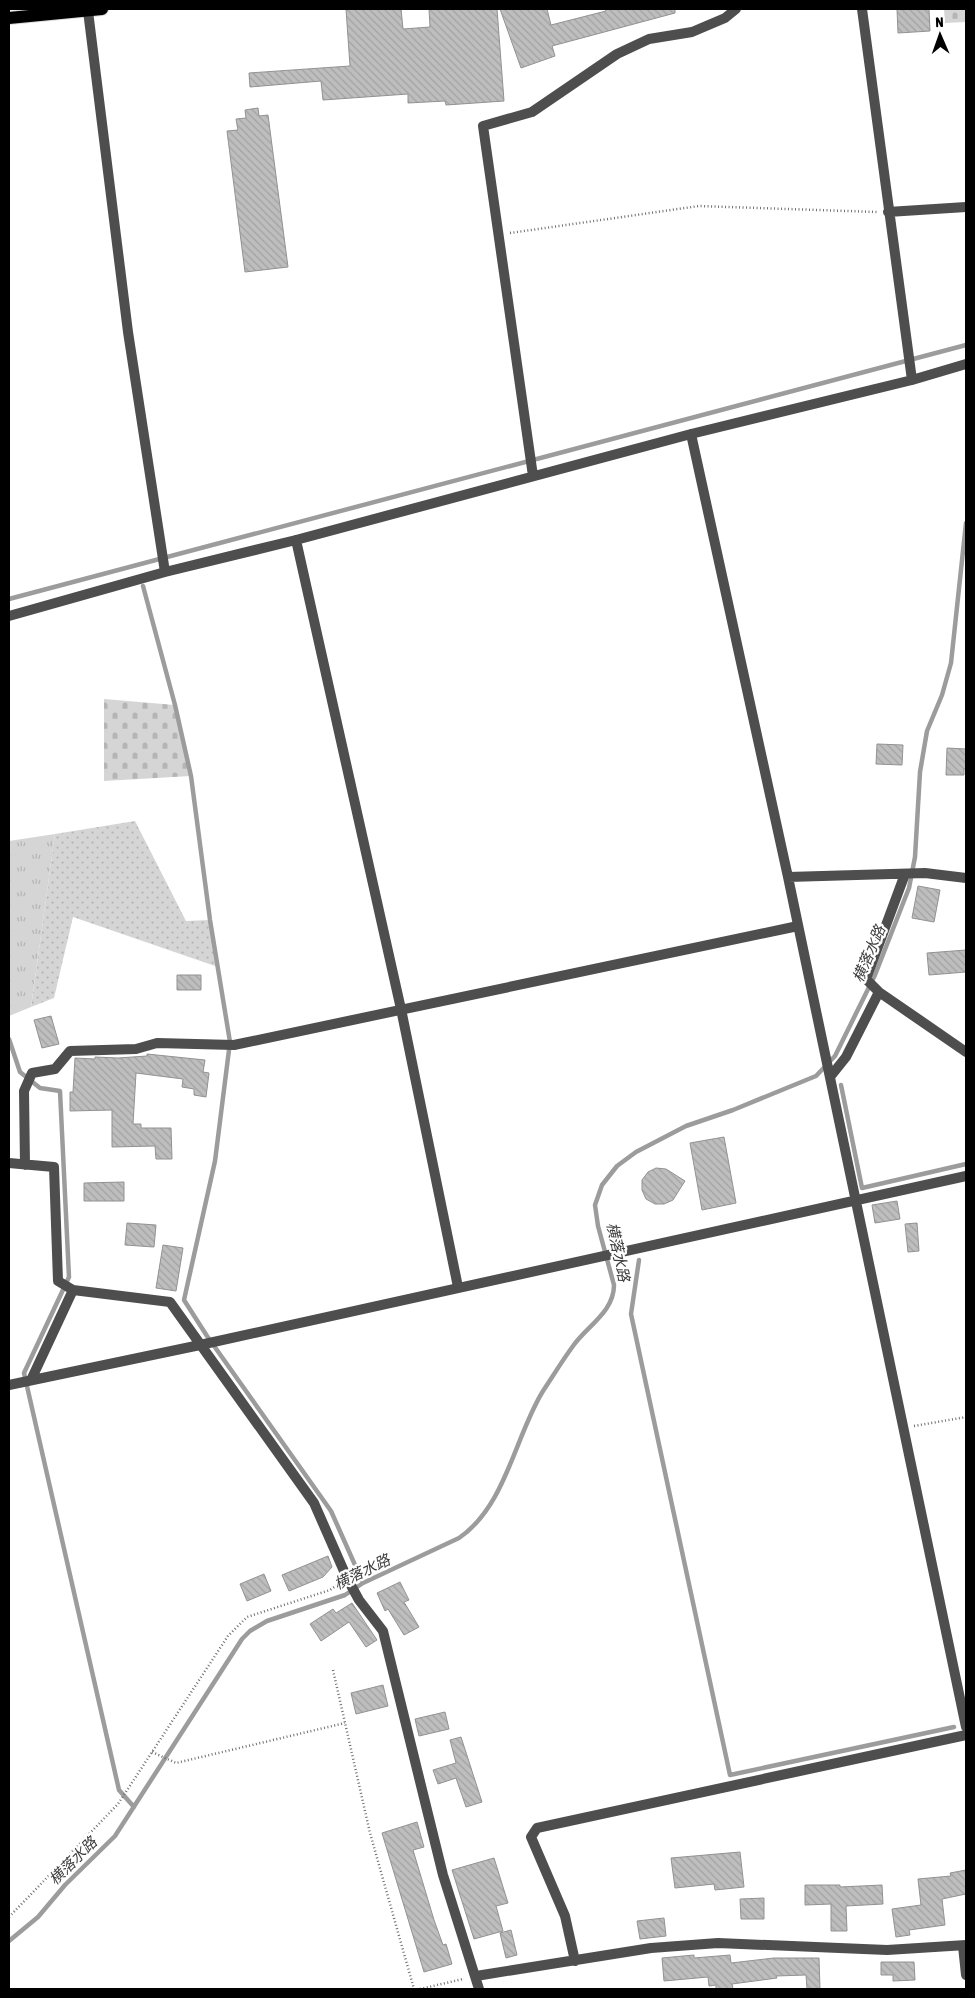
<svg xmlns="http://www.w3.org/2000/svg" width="975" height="1998" viewBox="0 0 975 1998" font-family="'Asap Condensed','Noto Sans JP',sans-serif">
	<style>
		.grass { fill: url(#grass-dots) }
		.cemetery { fill: url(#cemetery-stones) }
		.park { fill: url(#park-tufts) }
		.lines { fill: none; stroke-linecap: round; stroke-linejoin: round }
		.stream { stroke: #9c9c9c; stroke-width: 4.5 }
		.building { fill: url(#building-back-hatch); stroke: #929292 }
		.primary-casing { stroke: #dbdbdb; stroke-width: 14 }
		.path { stroke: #707070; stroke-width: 2.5; stroke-dasharray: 1 2.5; stroke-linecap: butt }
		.street { stroke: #4e4e4e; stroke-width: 10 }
		.primary { stroke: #000; stroke-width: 12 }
		.labels { text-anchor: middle; stroke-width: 4.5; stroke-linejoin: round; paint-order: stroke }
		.water-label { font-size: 15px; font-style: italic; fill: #3d3d3d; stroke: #fff }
	</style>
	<defs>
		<pattern id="grass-dots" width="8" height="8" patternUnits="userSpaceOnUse" patternTransform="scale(1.25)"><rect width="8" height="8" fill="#d5d5d5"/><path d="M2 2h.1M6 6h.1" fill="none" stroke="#b5b5b5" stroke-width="1.8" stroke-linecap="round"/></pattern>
		<pattern id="cemetery-stones" width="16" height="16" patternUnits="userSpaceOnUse" patternTransform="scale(1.25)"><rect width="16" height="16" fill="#d5d5d5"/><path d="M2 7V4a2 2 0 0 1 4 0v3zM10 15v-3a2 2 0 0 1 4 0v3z" fill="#b5b5b5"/></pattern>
		<pattern id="park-tufts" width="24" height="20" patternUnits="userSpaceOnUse" patternTransform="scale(1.25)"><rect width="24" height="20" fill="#d5d5d5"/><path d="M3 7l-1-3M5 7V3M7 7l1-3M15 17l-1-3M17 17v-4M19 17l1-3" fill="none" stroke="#b5b5b5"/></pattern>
		<pattern id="building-back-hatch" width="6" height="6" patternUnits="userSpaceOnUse" patternTransform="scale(1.25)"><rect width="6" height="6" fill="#bebebe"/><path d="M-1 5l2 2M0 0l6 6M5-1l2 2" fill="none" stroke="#a2a2a2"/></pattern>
	</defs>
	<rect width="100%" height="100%" fill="#fff"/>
	<path class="grass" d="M135,821L186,921L210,920L218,967L73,917L54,998L31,1007L55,834Z"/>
	<path class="cemetery" d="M944,9H966V22L945,23Z
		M104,699L175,705L191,776L104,781Z"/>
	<path class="park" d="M55,834L31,1007L9,1016V841Z"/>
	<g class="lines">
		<path class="stream" d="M143,586L175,705L191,776L210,920L230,1042L215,1161L184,1300L207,1336L331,1511L363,1583
			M9,599L966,345
			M9,1039L20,1072L40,1088L60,1091L69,1277L24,1373L119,1790L134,1807
			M841,1085L862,1188L966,1164
			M639,1260L631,1314L730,1775L954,1727
			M9,1941L38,1917L65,1885L115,1836L242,1639L250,1631L267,1621L345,1595L363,1583L459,1538C506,1506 515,1436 543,1391C553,1376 562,1361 573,1346C587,1326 614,1312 614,1285L598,1226L595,1205L602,1185L617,1166L636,1152L686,1126L733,1110L816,1076L835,1056L875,975L909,888L915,857L920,772L927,731L942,695L951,663L966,523"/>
	</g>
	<path class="building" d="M346,9H401L403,29L430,27L429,9H497L504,101L446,105L445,101L408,103V94L323,100L321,81L250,87L249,73L350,66Z
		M500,9H547L551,25L606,11L605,9H675V13L552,46L555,56L521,68Z
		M897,9H929L930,31L898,33Z
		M258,108L259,116L268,115L288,267L245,272L227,131L238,130L236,119L246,118L245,110Z
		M877,744L903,745L902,765L876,764Z
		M947,748L966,749V769H964V775H946Z
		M918,886L940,890L934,922L912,918Z
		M966,950V972L929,975L927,953Z
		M177,975H201V990H177Z
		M51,1016L59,1044L42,1048L34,1020Z
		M147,1054L205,1060L203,1072L209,1073L206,1097L194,1095V1089L182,1087L183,1079L136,1073L133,1124H141V1128H171L172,1159H156L155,1146L112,1147V1110L70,1111V1092H73L75,1058L95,1059V1057L118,1058L147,1056Z
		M724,1137L736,1203L702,1210L690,1143Z
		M656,1168L666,1169L685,1181L673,1200L664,1204H655L646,1199L642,1190V1180L648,1172Z
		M124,1182V1201H84V1183Z
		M897,1201L900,1219L875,1223L872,1205Z
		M127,1223L156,1225L154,1247L125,1245Z
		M917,1223L919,1251L908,1252L905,1224Z
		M163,1245L183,1248L176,1291L156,1288Z
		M328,1556L332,1567L323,1577L289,1591L282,1575Z
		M264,1574L271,1591L247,1601L240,1584Z
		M400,1582L409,1600L404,1602L419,1627L404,1635L388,1609L385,1611L377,1593Z
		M352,1603L377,1640L366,1647L349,1622L321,1641L310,1624L333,1609L336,1613Z
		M383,1685L388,1706L356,1714L351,1693Z
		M445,1712L449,1729L419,1736L415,1719Z
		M461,1737L482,1802L466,1807L456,1778L438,1784L433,1770L456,1763L450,1740Z
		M417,1822L424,1847L413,1850L434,1920L443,1945L446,1944L452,1964L424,1972L382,1833Z
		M740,1852L744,1887L715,1890L714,1884L675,1888L671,1858Z
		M494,1858L508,1903L496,1906L503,1931L474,1939L452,1870Z
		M966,1870V1894L942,1899L945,1925L909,1930L910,1935L896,1937L892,1909L921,1905L918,1879L951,1876L950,1873Z
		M805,1885H840V1887L882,1885L883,1904L846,1906L847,1931H831V1904L805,1905Z
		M764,1898V1919H741L740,1899Z
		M664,1918L666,1936L640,1939L637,1921Z
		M511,1930L517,1955L506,1958L500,1933Z
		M694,1955V1958L730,1955L731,1963L774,1958H819L820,1989H807L806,1975L776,1976L777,1978L732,1984L733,1989H716V1985L709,1986L708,1977L664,1981L662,1958Z
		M881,1962H914L915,1980L893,1981V1975H881Z"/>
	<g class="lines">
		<g class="primary-casing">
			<path id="primary" d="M9,18L102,9"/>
		</g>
		<path class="path" d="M510,233L699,206L877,212
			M914,1426L966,1417
			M333,1670L370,1833L414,1989
			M152,1752L176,1763L345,1723
			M9,1917L118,1804L228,1636L247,1617L330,1590L337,1585
			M420,1989L463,1979"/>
		<path class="street" d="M862,9L912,380
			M88,11L128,332L165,572
			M888,212L966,207
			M691,434L788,877L966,1727
			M533,476L483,126L532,112L617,54L649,39L692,32L725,18L736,9
			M296,540L401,1009L458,1287
			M9,616L165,572L296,540L691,434L912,380L966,364
			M905,874L866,979L879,992L966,1052
			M788,877L925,873L966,878
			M830,1077L846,1057L879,992
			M9,1163L54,1167L58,1281L73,1290L170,1302L314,1503L347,1578L359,1600L383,1631L443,1875L479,1989
			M25,1165L24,1091L32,1073L55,1069L70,1051L136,1049L157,1043L234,1045L798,926
			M31,1380L73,1290
			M9,1385L200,1345L966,1176
			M963,1946L966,1975
			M575,1961L565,1916L531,1837L537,1828L966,1735
			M476,1976L651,1948L718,1943L887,1950L966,1945"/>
		<use href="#primary" class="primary"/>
	</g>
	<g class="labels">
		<g class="water-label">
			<text transform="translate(869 954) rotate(-67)" y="5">横落水路</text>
			<text transform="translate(618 1252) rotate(78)" y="5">横落水路</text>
			<text transform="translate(362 1572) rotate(-26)" y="5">横落水路</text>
			<text transform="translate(73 1861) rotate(-45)" y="5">横落水路</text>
		</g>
	</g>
	<rect width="975" height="1998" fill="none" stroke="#000000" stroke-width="20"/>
	<g transform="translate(940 35) rotate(358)" stroke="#ffffff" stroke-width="4" paint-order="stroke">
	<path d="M0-4L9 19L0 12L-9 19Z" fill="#000000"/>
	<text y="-8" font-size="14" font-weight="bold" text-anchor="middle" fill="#000000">N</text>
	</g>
</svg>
